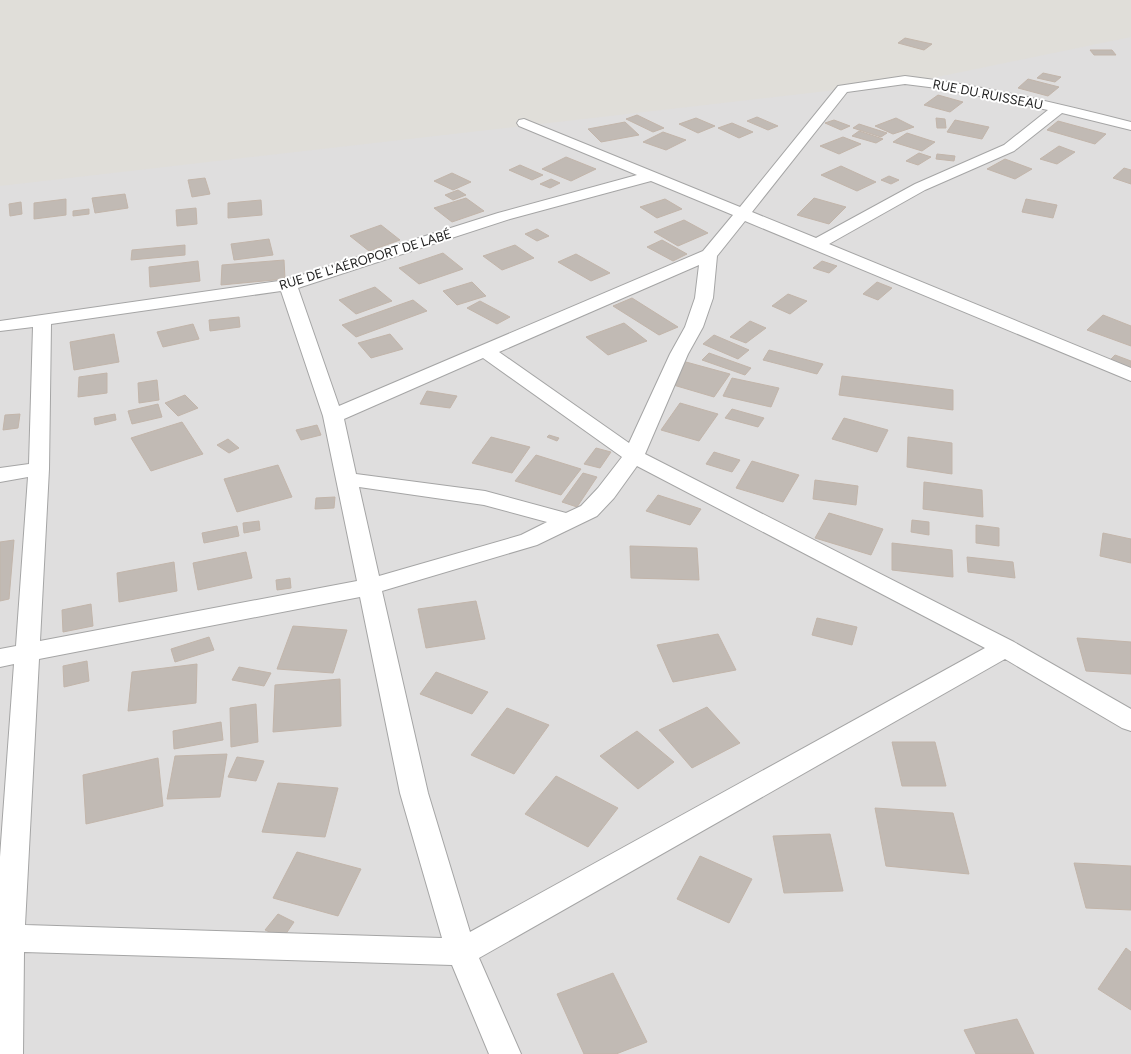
<svg xmlns="http://www.w3.org/2000/svg" width="1131" height="1054" viewBox="0 0 1131 1054" font-family="Figtree,sans-serif">
	<style>
		.residential { fill: #dfdede }
		.airport { fill: #e0ded9 }
		.building { fill: #c1bab4; stroke: #c2b5aa }
		.lines { fill: none; stroke-linecap: round; stroke-linejoin: round }
		.minor-casing { stroke: #a5a5a5; stroke-width: 2 }
		.minor { fill: #fff; fill-rule: evenodd }
		.labels { text-anchor: middle; stroke-width: 4; stroke-linejoin: round; paint-order: stroke }
		.far-street-label { font-size: 13px; fill: #212121; stroke: #fff }
	</style>
	<rect width="100%" height="100%" fill="#f1eee8"/>
	<path class="residential" d="M1131,33V1054H0V147Z"/>
	<path class="airport" d="M0,0H1131V37L923,80L0,186Z"/>
	<path class="building" d="M905,38L932,44L924,50L898,43Z
		M1090,50H1112L1116,55H1094Z
		M1043,73L1061,77L1055,82L1037,78Z
		M1028,79L1059,87L1048,96L1018,88Z
		M938,95L963,102L950,112L924,105Z
		M637,115L664,128L653,132L626,119Z
		M757,117L778,126L768,130L747,121Z
		M696,118L715,126L698,133L679,124Z
		M896,118L914,127L893,134L875,126Z
		M936,118L945,119L946,128H937Z
		M834,120L850,126L841,130L825,123Z
		M955,120L989,127L982,139L947,132Z
		M1058,121L1106,134L1095,144L1047,130Z
		M625,122L639,135L601,142L588,129Z
		M732,123L753,132L739,138L718,128Z
		M859,124L887,133L881,137L853,128Z
		M859,131L883,139L876,143L852,136Z
		M663,132L686,140L666,150L643,142Z
		M907,133L935,142L922,151L893,142Z
		M843,137L861,144L839,154L820,146Z
		M1059,146L1075,152L1057,164L1040,159Z
		M919,153L931,157L918,165L906,161Z
		M937,154L955,156L954,161L936,159Z
		M566,157L596,169L571,181L542,169Z
		M1005,159L1032,169L1015,179L987,169Z
		M520,165L543,175L532,180L509,170Z
		M841,166L876,182L857,191L821,175Z
		M1124,168L1131,170V184L1113,178Z
		M452,173L471,182L453,190L434,181Z
		M889,176L899,180L891,184L881,180Z
		M205,178L210,194L192,197L188,180Z
		M551,179L560,183L550,188L540,184Z
		M458,190L466,195L453,200L445,195Z
		M125,194L128,208L95,213L92,198Z
		M466,198L484,211L452,222L434,208Z
		M814,198L846,207L829,224L797,215Z
		M66,199V215L34,219V203Z
		M665,199L682,209L657,218L640,207Z
		M1026,199L1057,205L1053,218L1022,212Z
		M261,200L262,215L228,218V203Z
		M21,202L22,214L10,216L9,204Z
		M196,208L197,224L177,226L176,210Z
		M89,209V214L73,216V211Z
		M684,220L708,233L678,246L654,232Z
		M381,225L400,240L369,251L350,236Z
		M537,229L549,236L537,241L525,234Z
		M269,239L273,255L234,260L231,244Z
		M662,240L687,254L673,261L647,247Z
		M185,245V255L131,260L132,250Z
		M515,245L534,258L502,270L483,256Z
		M443,253L463,269L419,284L399,268Z
		M576,254L610,273L591,281L558,262Z
		M284,260L285,279L221,285L222,265Z
		M198,261L200,281L150,287L149,267Z
		M822,261L837,266L829,273L813,268Z
		M472,282L486,296L457,305L443,291Z
		M877,282L892,288L878,300L863,294Z
		M375,287L392,301L356,314L339,300Z
		M788,294L807,301L790,314L772,306Z
		M632,298L678,327L659,335L613,306Z
		M413,300L427,311L356,337L342,325Z
		M480,301L510,317L497,324L467,308Z
		M1103,315L1131,326V346L1087,330Z
		M239,317L240,327L210,331L209,320Z
		M750,321L766,328L746,343L730,337Z
		M624,323L647,341L608,355L586,337Z
		M193,324L199,339L163,347L157,332Z
		M114,334L119,362L74,370L70,342Z
		M390,334L403,349L371,358L358,343Z
		M714,335L749,350L738,359L703,344Z
		M769,350L823,364L817,374L763,360Z
		M709,353L751,368L745,375L702,360Z
		M1115,355L1131,361V366L1130,368L1110,360Z
		M686,362L730,374L714,397L670,384Z
		M107,373V393L78,397L79,377Z
		M842,376L953,390V410L839,395Z
		M732,378L779,388L771,407L723,396Z
		M157,380L159,400L139,403L138,383Z
		M427,391L457,396L450,408L420,404Z
		M185,395L198,408L178,416L165,403Z
		M680,403L718,414L699,441L661,430Z
		M158,404L162,417L132,424L128,411Z
		M732,409L764,418L758,427L725,418Z
		M20,414L18,428L3,430L5,415Z
		M115,414L116,420L95,425L94,418Z
		M844,418L888,430L877,452L832,439Z
		M182,422L203,454L151,471L131,438Z
		M317,425L321,435L301,440L296,430Z
		M549,435L559,438L557,441L547,437Z
		M491,437L530,447L512,473L472,463Z
		M908,437L952,443V474L907,467Z
		M228,439L239,448L229,453L217,445Z
		M596,448L611,452L600,468L584,464Z
		M714,452L740,460L732,472L706,464Z
		M536,455L581,469L561,495L515,481Z
		M752,461L799,475L783,502L736,488Z
		M278,465L292,497L237,512L224,479Z
		M583,473L597,477L577,507L562,502Z
		M815,480L858,486L856,505L813,499Z
		M924,482L982,490L983,517L923,509Z
		M658,495L701,509L690,525L646,511Z
		M335,497L334,508L315,509L316,498Z
		M829,513L883,529L871,555L815,538Z
		M912,520L929,522V535L911,532Z
		M259,521L260,530L244,533L243,523Z
		M976,525L999,528V546L976,543Z
		M237,526L239,536L204,543L202,533Z
		M1103,533L1131,539V563L1100,556Z
		M14,540L9,599L0,601V542Z
		M892,543L952,550L953,577L892,570Z
		M630,546L697,548L699,580L631,578Z
		M246,552L252,578L198,590L193,563Z
		M967,557L1013,562L1015,578L968,572Z
		M174,562L177,591L119,602L117,573Z
		M290,578L291,588L277,590L276,580Z
		M476,601L485,639L426,648L418,609Z
		M91,604L93,626L63,632L62,610Z
		M817,618L857,627L852,645L812,635Z
		M293,626L347,630L333,673L277,669Z
		M718,634L736,670L673,682L657,645Z
		M209,637L214,650L175,662L171,649Z
		M1077,638L1131,642V674L1086,671Z
		M87,661L89,681L64,687L63,666Z
		M197,664L196,703L128,711L132,672Z
		M239,667L271,673L264,686L232,680Z
		M436,672L488,692L472,714L420,694Z
		M340,679L341,726L273,732L275,685Z
		M256,704L258,742L231,747L230,708Z
		M707,707L740,743L692,768L659,730Z
		M507,708L549,725L514,774L471,755Z
		M221,722L223,740L174,749L173,731Z
		M637,731L674,762L638,789L600,756Z
		M892,742H935L946,786H902Z
		M227,754L220,797L167,799L175,756Z
		M237,757L264,761L256,781L228,777Z
		M158,758L163,806L86,824L83,775Z
		M556,776L618,808L588,847L525,814Z
		M278,783L338,788L325,837L262,832Z
		M875,808L953,813L969,874L886,866Z
		M830,834L843,891L784,893L773,836Z
		M297,852L361,869L338,916L273,898Z
		M700,856L752,879L729,923L677,899Z
		M1074,863L1131,866V910L1086,908Z
		M278,914L294,922L283,938L265,930Z
		M1126,948L1131,952V1010L1098,989Z
		M613,973L647,1042L616,1054H584L557,994Z
		M1017,1019L1034,1054H976L964,1030Z"/>
	<g class="lines">
		<g class="minor-casing">
			<path id="minor" d="M905,76C981,85 1056,103 1131,122V130L1062,113L1014,151L925,190L829,244L1131,368V381L745,221L717,256L713,298L703,327L688,354L645,454L1014,642L1131,709V731L1122,728L1005,659L479,958L521,1054H489L452,965L24,952L23,1054H0V857L14,664L0,667V649L16,646L28,477L0,482V468L29,464L33,327L0,331V321L286,280L498,213L637,175L519,126L517,123L519,120L524,119L740,207L838,86ZM905,84L945,89L1048,110L1004,145L915,184L816,238L752,212L847,92ZM651,181L733,215L703,251L339,406L298,288L510,219ZM699,265L695,298L685,327L670,354L629,443L499,352ZM281,291L323,416L357,581L40,641L49,469L51,324ZM483,358L622,457L598,488L581,506L566,513L485,491L356,474L344,419ZM637,466L985,648L470,932L428,793L382,591L537,545L597,516L614,498ZM359,487L484,505L547,522L521,535L379,576ZM360,597L400,793L442,938L25,925L39,659Z"/>
		</g>
		<use href="#minor" class="minor"/>
	</g>
	<g class="labels">
		<g class="far-street-label">
			<text transform="translate(988 94) rotate(11)" y="5">RUE DU RUISSEAU</text>
			<text transform="translate(365 259) rotate(-17)" y="5">RUE DE L'AÉROPORT DE LABÉ</text>
		</g>
	</g>
</svg>
